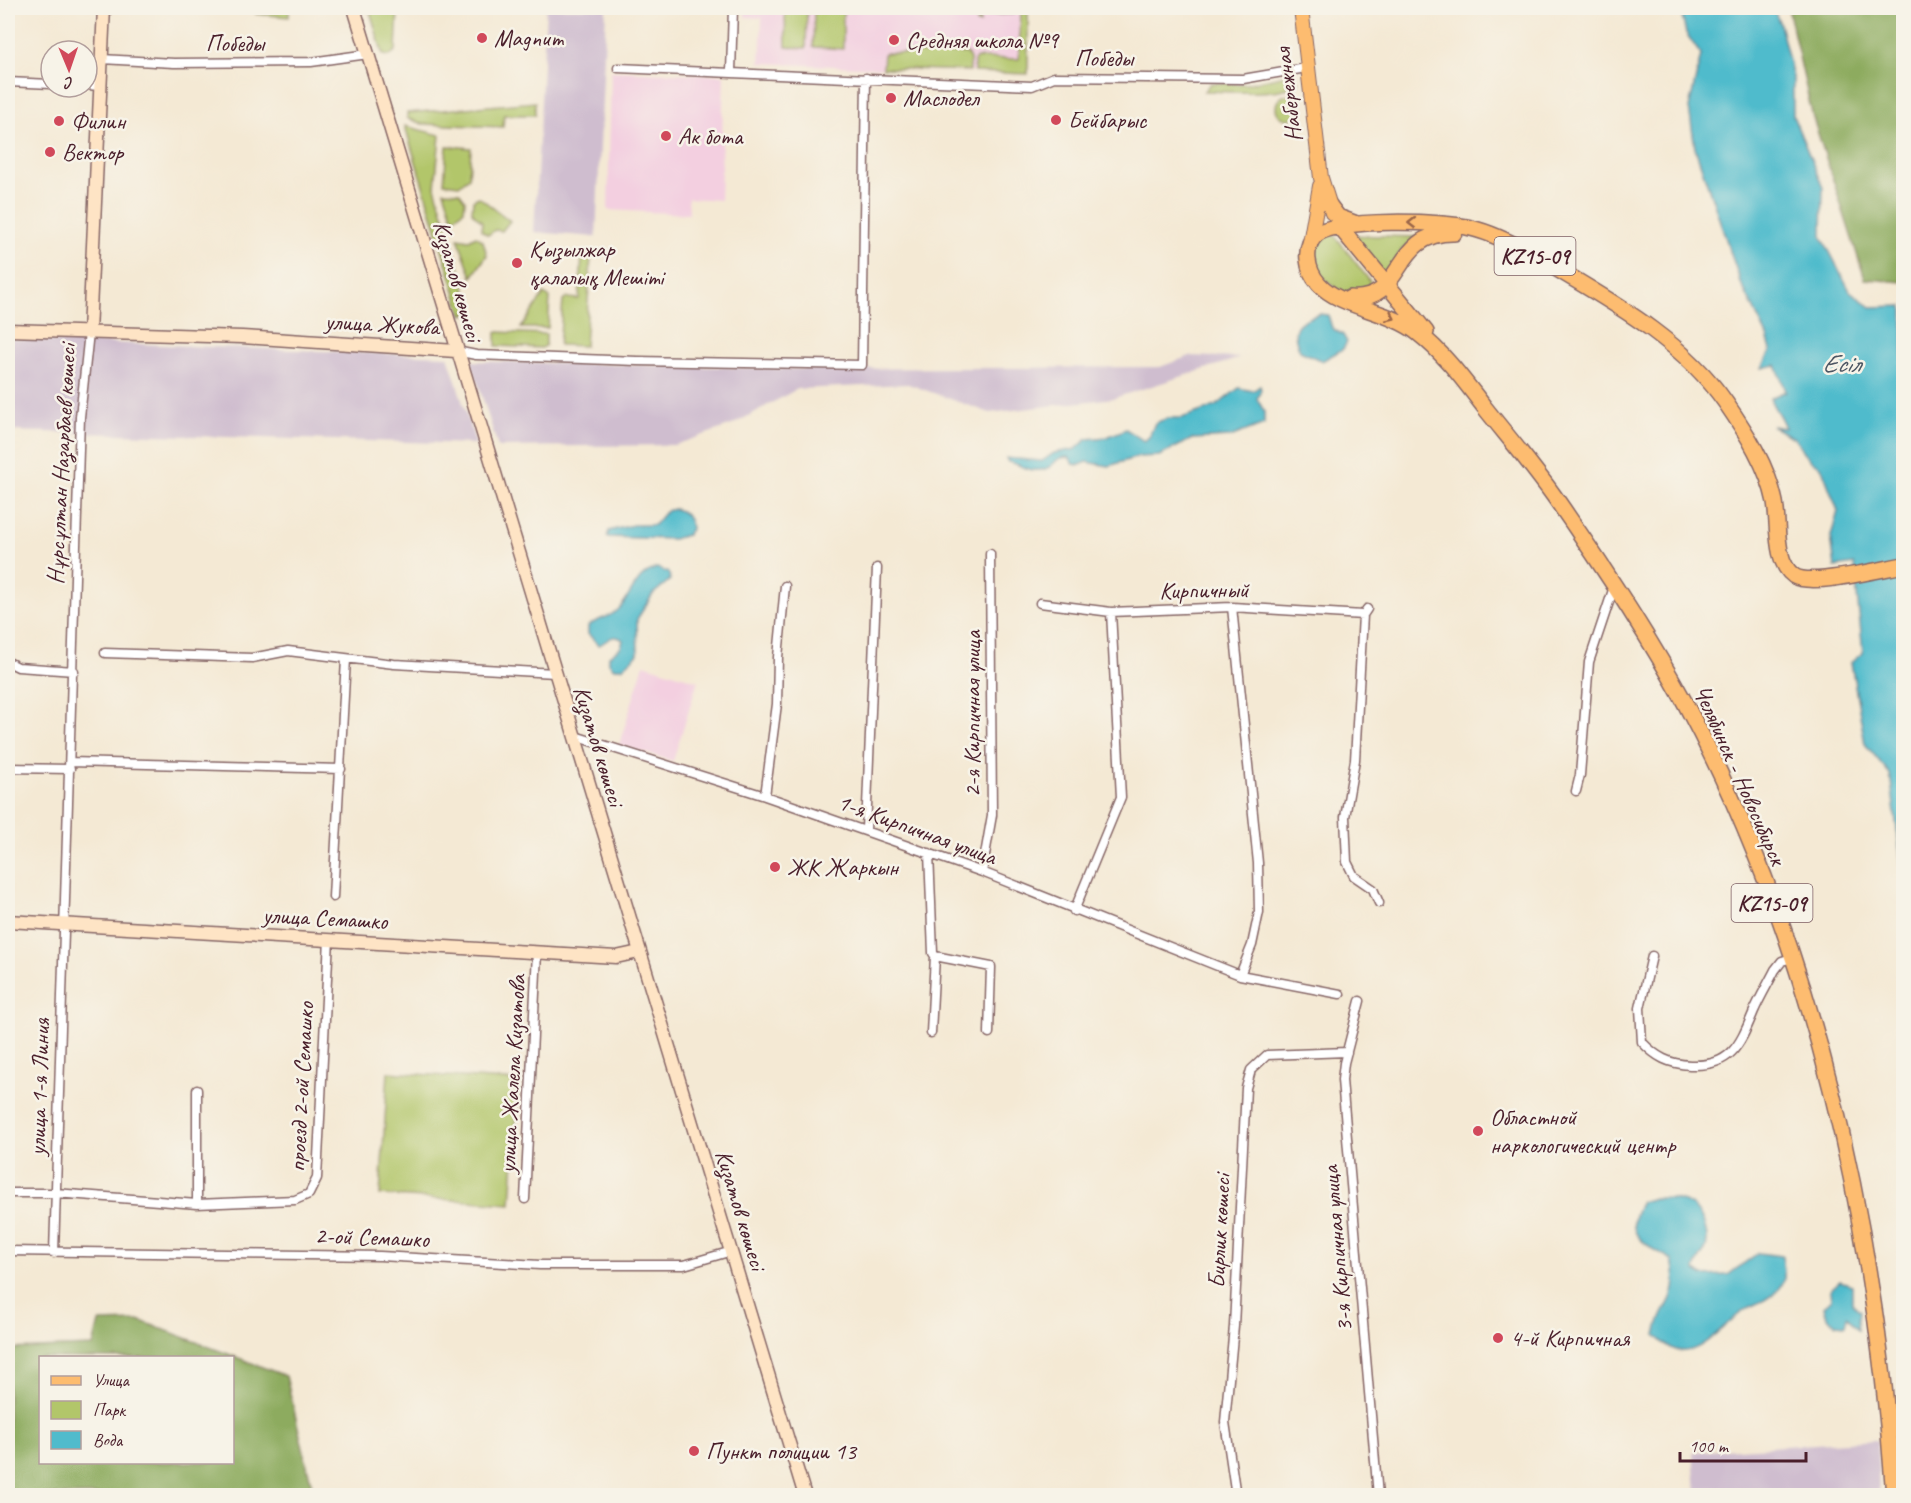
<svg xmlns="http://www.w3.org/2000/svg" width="1911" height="1503" viewBox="0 0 1911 1503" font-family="Caveat,sans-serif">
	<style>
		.built { fill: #f3cfe0 }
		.industrial { fill: #cfbdcf }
		.green { fill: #b2c66a; stroke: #7e724a; stroke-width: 1.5 }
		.forest { fill: #8dab5e; stroke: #6c6544; stroke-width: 1.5; fill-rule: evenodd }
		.water { fill: #50bbcc; stroke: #4d6d7c; stroke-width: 1.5 }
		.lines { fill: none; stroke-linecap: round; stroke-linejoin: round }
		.street-casing { stroke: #866666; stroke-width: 11 }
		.secondary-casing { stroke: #866666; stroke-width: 15 }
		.primary-casing { stroke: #866666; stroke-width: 16 }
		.highway-casing { stroke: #866666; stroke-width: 18 }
		.street { stroke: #fff; stroke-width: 8 }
		.secondary { stroke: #fee4c5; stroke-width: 12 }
		.primary { stroke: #fdbc6f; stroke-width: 14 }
		.highway { stroke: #fdbc6f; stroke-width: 15 }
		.oneway { stroke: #9b664a }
		.poi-dot { fill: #d1495b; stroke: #f7f3e8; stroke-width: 2 }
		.labels { text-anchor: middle; stroke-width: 5; stroke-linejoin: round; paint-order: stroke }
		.shield { fill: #f7f3e8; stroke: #7e5f64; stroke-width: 1.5 }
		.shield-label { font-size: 22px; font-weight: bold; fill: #4a1f2b }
		.poi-label { font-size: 24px; fill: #4a1f2b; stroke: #f7f3e8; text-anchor: start }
		.street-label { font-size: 24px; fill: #4a1f2b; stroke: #f7f3e8 }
		.water-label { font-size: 26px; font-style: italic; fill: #4c5663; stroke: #f7f3e8 }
	</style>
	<rect width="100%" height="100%" fill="#f7f3e8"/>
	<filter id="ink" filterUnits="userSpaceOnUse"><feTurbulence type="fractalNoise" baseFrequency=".0167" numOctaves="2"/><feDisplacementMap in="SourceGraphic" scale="12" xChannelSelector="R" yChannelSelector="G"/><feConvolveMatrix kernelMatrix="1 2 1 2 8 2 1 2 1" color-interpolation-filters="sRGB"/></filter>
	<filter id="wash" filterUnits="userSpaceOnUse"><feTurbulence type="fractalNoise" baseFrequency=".008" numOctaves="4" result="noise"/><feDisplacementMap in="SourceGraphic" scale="24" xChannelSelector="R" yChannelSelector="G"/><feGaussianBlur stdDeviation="1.35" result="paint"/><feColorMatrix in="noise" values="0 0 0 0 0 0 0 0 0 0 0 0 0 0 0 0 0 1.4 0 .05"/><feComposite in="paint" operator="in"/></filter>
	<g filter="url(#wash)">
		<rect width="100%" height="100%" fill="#f4e9d4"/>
		<path class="built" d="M745,8H1028V74L760,63L762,18L745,17Z
			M611,71L724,75L720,200L688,198L689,214L608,210Z
			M644,664L698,681L673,761L619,745Z"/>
		<path class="industrial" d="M546,8H606L596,237L534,232Z
			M8,339L448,356L476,444L8,431Z
			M1190,356L1240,358L1114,398L990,413L908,384L797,389L732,425L675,445L498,447L471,361L795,369L1160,367Z
			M1877,1440L1879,1495H1696L1693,1452Z"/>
		<path class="green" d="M256,8H289V17L256,14Z
			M369,8H398L396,50L390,56L383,55Z
			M977,8H1014V14L980,15V23H977Z
			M1021,8H1028V74L974,72V61L977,58L1019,59Z
			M807,10L806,48L786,47L785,11Z
			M843,10V49L813,47L814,11Z
			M884,53H967L970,59V71L883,68Z
			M1285,75L1296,77L1298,82C1287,97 1223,91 1204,91L1211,83L1246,84Z
			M1276 107a12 12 0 1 1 24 0a12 12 0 1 1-24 0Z
			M535,102V115H504L503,127L422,124L407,118V113Z
			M405,126L440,135L435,187L472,312L462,315Z
			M447,146L471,148L469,177L459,185L444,183Z
			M444,191L459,192L465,200L464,210L453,219Z
			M479,197L510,221L502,231L495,230L488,235L481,230L482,222L472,212L473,200Z
			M1333,233L1370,281L1371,288L1344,293C1318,278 1310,268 1319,237Z
			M1349,235L1416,237L1401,251L1385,279Z
			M476,236L483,241L487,255L472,277L458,238L469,240Z
			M582,256H591L585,346L559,345L563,301L567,298L579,299Z
			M544,294L550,298L548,328H521Z
			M496,332L546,334V345L542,348L496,346Z
			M388,1072L519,1081L511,1204L380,1195Z"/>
		<path class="forest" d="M1788,8H1903V282L1865,279L1813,118Z
			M141,1321L286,1376L314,1495H8V1349L93,1346L99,1322ZM40,1358H232V1462H40Z"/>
		<path class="water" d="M1680,8H1773L1780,24L1793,77V116L1823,188L1822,237L1850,291L1871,307L1903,306V877L1890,774L1865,744L1851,662L1863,653L1854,564L1835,567L1831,536L1838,511L1821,466L1811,461L1794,438L1772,426L1785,428C1781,415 1774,410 1770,398L1786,391L1776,365L1762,368L1771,350L1767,336L1741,283L1695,148L1689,108L1701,55L1686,33Z
			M1319,314L1328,315L1332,328L1343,335L1347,342L1343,349L1322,361L1300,351C1289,326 1297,322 1319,314Z
			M1260,386L1261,390L1257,399L1264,411V424L1230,437L1192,439L1159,456L1137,457L1109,466L1087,462L1080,465L1073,464L1069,457C1053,457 1056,466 1045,469C1030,474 1022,464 1008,462L1006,458L1042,461L1054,453L1076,449L1087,439L1107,437L1126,429L1144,441L1149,437L1155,423L1168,418H1182L1216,406L1239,388L1253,391Z
			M674,509C685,511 690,517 691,529L687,535L673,539L607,537L609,531L633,525H654L666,511Z
			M657,568L669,573L670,580L653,594L637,619L638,654L622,668H614L609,663V656L621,647L623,640C611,632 609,641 599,645L588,634V626C597,619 609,618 618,610C632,596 635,574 657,568Z
			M1654,1198C1677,1198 1698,1200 1705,1227C1707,1234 1708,1243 1705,1250C1701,1258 1697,1260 1695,1270L1703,1276L1728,1275L1758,1253L1782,1256C1783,1264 1786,1276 1783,1283C1774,1301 1756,1301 1742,1312C1713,1332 1689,1374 1656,1335C1662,1301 1682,1302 1672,1260C1647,1244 1620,1236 1641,1202Z
			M1840,1281L1852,1285V1303L1860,1311L1858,1329L1847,1316L1845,1325L1836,1324L1827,1317L1824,1306L1831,1300L1830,1290Z"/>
	</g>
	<g filter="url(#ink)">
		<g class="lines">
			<g class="street-casing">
				<path id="street" d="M101,59L174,63L311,62L368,54
					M618,68L1032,86L1054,77L1243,79L1306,68
					M731,72L733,8
					M8,82L51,84
					M87,85L100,86
					M456,351L476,355L637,361L862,365L866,78
					M1040,603L1111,612L1232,607L1363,615L1367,609
					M1232,607L1258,863L1259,912L1252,945L1240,975
					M1363,615L1355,760L1345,817L1347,862L1354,876L1373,889L1379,903
					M105,653L252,658L288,651L394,664L555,673
					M8,662L18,667L74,671
					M575,736L765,796L982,872L1240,975L1340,994
					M70,762L341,769
					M8,768L70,769
					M1576,791L1580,775L1589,662L1614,587
					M765,796L777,704L778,657L785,586
					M866,830L877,568
					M929,853L933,953L935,956L991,967L989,1033
					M982,872L992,815L990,554
					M333,897L346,659
					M1074,911L1121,797L1111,612
					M1652,956L1640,1008L1642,1042C1656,1057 1669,1064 1690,1065C1732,1067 1740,1044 1754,1011C1760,997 1768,984 1775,970L1782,961L1792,958
					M1360,1001L1344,1063L1342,1080L1378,1496
					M931,1033L935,956
					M197,1090V1204
					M8,1193H55L197,1204L295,1200L309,1194L317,1178L329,939
					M525,1199L537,952
					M8,1251L380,1256L540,1265H684L732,1251
					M54,1253L80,417L89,332
					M1236,1496L1225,1422L1234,1326L1246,1088L1251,1070L1267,1055L1347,1052"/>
			</g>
			<g class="secondary-casing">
				<path id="secondary" d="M354,8L805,1496
					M8,330L242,337L456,351
					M89,332L104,8
					M8,921L616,957L639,952"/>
			</g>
			<g class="primary-casing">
				<path id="primary" d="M1301,8L1321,178L1332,213
					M1310,243L1320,186"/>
			</g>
			<g class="highway-casing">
				<path id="highway" d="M1329,205L1338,217L1354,223
					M1339,226L1426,332
					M1350,298C1406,303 1390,232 1454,233
					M1894,1496C1875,1223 1814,945 1685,703C1646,631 1600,562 1554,496C1532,465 1508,437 1485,408C1465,382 1444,353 1418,333C1389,310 1341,308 1319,284C1307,271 1302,247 1317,234C1336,218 1446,221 1471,228C1496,234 1520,247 1542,260C1607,299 1682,339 1726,403C1746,432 1768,467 1775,502C1779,524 1774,562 1794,576C1811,587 1881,569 1904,565"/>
			</g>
			<use href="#street" class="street"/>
			<use href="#secondary" class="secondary"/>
			<use href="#primary" class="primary"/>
			<use href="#highway" class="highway"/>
		</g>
		<defs><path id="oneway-chevron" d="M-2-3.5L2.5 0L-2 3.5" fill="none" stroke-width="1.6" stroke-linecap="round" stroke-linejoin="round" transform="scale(1.5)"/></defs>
		<g class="oneway">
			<use href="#oneway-chevron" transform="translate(1412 223) rotate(-180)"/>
			<use href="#oneway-chevron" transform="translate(1391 317) rotate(25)"/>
		</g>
	</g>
	<g class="poi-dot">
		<circle cx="482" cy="38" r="6"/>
		<circle cx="894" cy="40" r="6"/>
		<circle cx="891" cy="98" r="6"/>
		<circle cx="1056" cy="120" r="6"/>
		<circle cx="59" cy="121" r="6"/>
		<circle cx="666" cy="136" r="6"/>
		<circle cx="50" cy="152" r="6"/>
		<circle cx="517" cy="263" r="6"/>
		<circle cx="775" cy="867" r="6"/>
		<circle cx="1478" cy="1131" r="6"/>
		<circle cx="1498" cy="1338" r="6"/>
		<circle cx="694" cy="1451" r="6"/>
	</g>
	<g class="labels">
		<g class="shield">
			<rect x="1494.5" y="237" width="81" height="38" rx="4.5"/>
			<rect x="1731.5" y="884" width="81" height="38" rx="4.5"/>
		</g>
		<g class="shield-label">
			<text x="1535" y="264">KZ15-09</text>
			<text x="1772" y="911">KZ15-09</text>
		</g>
		<g class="poi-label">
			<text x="494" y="46">Magnum</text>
			<text x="906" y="48">Средняя школа №9</text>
			<text x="903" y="106">Маслодел</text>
			<text x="1068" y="128">Бейбарыс</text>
			<text x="71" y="129">Филин</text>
			<text x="678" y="144">Ак бота</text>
			<text x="62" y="160">Вектор</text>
			<text x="529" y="257">Қызылжар<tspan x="529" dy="28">қалалық Мешіті</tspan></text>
			<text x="787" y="875">ЖК Жаркын</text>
			<text x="1490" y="1125">Областной<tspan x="1490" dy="28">наркологический центр</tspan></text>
			<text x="1510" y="1346">4-й Кирпичная</text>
			<text x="706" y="1459">Пункт полиции 13</text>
		</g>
		<g class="street-label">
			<text x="235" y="51">Победы</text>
			<text x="1104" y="66">Победы</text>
			<text transform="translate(1288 95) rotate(-97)" y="8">Набережная</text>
			<text transform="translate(458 281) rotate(74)" y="8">Кизатов көшесі</text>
			<text transform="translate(382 324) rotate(3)" y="8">улица Жукова</text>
			<text transform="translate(61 464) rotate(-87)" y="8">Нұрсұлтан Назарбаев көшесі</text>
			<text transform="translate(1204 590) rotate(-1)" y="8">Кирпичный</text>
			<text transform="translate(972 714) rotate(-90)" y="8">2-я Кирпичная улица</text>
			<text transform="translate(599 746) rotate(73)" y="8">Кизатов көшесі</text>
			<text transform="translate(1740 775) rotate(66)" y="8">Челябинск - Новосибирск</text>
			<text transform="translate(917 829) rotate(20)" y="8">1-я Кирпичная улица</text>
			<text transform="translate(325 918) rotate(3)" y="8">улица Семашко</text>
			<text transform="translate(512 1074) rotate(-87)" y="8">улица Жалела Кизатова</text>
			<text transform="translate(39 1087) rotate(-88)" y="8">улица 1-я Линия</text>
			<text transform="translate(301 1087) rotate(-87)" y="8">проезд 2-ой Семашко</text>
			<text transform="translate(741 1210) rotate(73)" y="8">Кизатов көшесі</text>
			<text transform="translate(1219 1231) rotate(-87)" y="8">Бирлик көшесі</text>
			<text transform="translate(372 1237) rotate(2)" y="8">2-ой Семашко</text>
			<text transform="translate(1337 1249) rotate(-95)" y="8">3-я Кирпичная улица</text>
		</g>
		<g class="water-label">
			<text x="1841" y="372">Есіл</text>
		</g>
	</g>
	<rect width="1911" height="1503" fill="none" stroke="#f7f3e8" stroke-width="30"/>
	<rect x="39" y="1356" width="195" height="108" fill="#f7f3e8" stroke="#b29e9c" stroke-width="1.5"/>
	<rect x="51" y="1376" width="30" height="9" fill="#fdbc6f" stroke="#b29e9c" stroke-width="1.5"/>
	<text x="93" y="1386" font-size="18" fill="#4a1f2b">Улица</text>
	<rect x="51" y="1401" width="30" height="18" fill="#b2c66a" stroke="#b29e9c" stroke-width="1.5"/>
	<text x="93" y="1416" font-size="18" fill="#4a1f2b">Парк</text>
	<rect x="51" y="1431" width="30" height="18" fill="#50bbcc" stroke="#b29e9c" stroke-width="1.5"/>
	<text x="93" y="1446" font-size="18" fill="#4a1f2b">Вода</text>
	<g transform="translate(69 69) rotate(178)"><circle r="28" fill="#f7f3e8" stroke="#b29e9c" stroke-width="1.5"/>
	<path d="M0-4.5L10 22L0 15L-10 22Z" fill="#d1495b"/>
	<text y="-9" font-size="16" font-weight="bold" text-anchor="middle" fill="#4a1f2b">С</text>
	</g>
	<path d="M1680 1452v9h126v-9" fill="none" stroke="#4a1f2b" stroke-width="3"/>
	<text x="1689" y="1452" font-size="18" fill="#4a1f2b" stroke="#f7f3e8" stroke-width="4.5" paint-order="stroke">100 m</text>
</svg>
